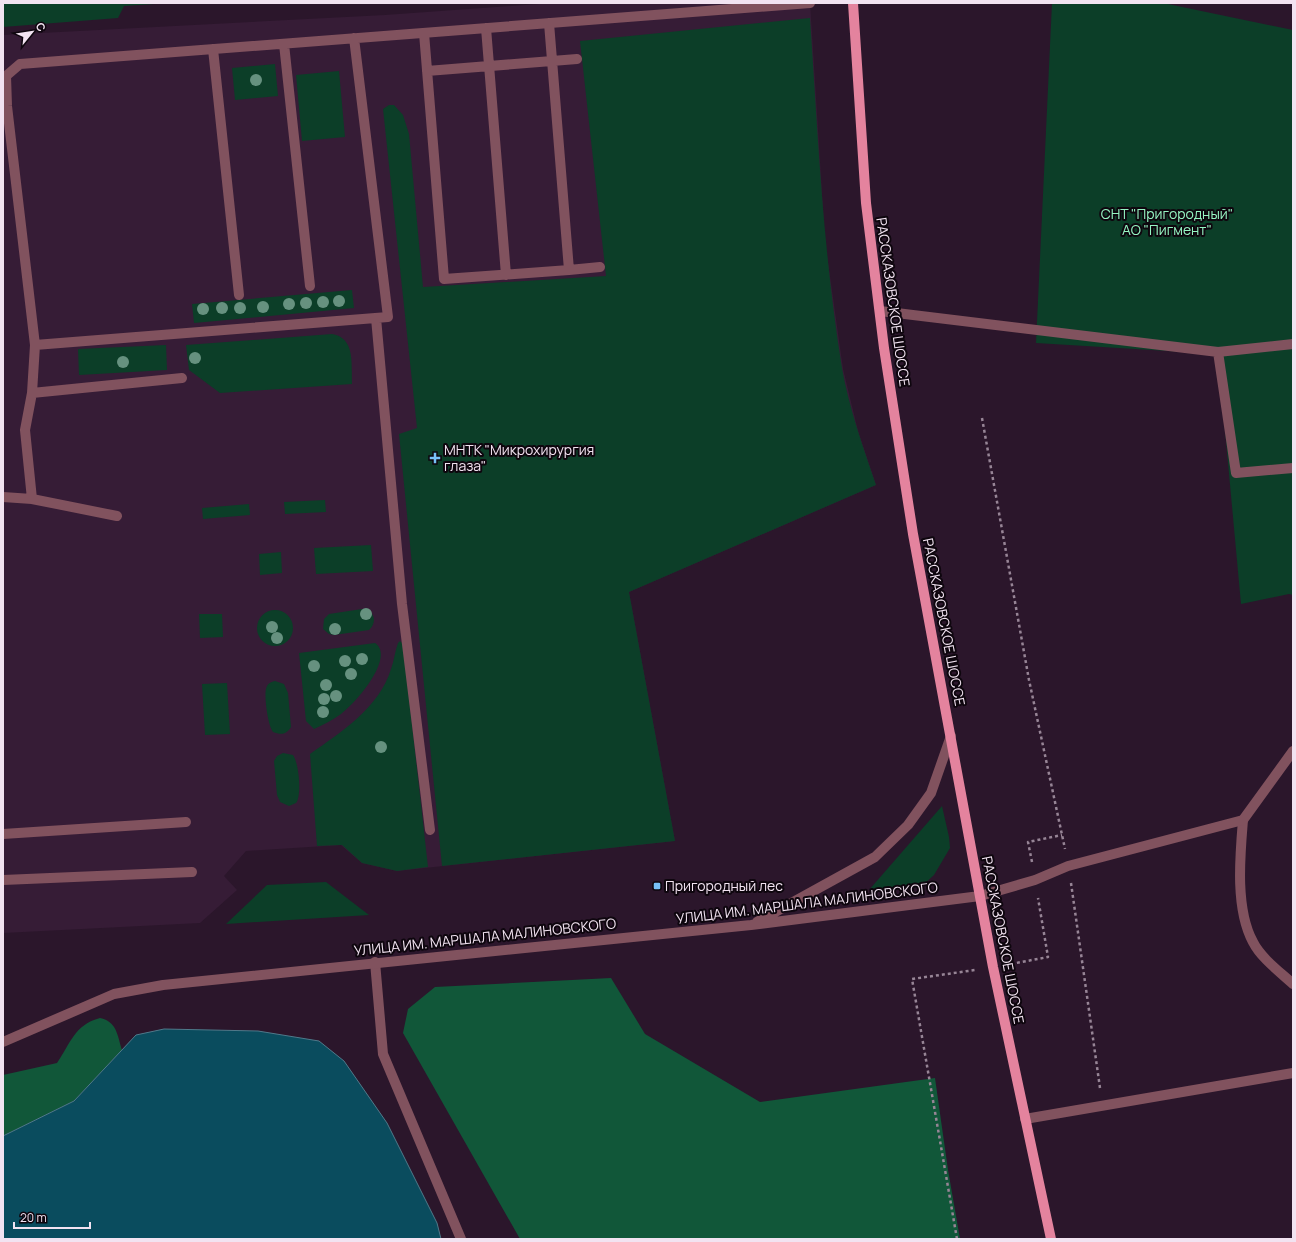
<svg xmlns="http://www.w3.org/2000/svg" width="1296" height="1242" viewBox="0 0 1296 1242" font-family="Manrope,sans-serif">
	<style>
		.built { fill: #361c36 }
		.green { fill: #0c3e28 }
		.forest { fill: #115739 }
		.water { fill: #0a4c5e; stroke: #50798a }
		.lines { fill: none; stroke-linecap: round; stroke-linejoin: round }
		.path { stroke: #978596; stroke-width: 2.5; stroke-dasharray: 3 3; stroke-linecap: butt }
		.service { stroke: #81525e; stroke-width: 10 }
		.minor { stroke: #81525e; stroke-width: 10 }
		.primary { stroke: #e4839e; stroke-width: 10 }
		.tree { fill: #66917f }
		.poi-dot { fill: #77c0f7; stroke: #0e060e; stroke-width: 1.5 }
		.labels { text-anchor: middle; stroke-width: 4; stroke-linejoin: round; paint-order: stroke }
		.park-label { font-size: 14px; fill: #96f5c3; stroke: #0e060e }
		.street-label { font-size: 14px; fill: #f2e3f1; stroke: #0e060e }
		.poi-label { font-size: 14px; fill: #f2e3f1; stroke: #0e060e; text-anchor: start }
	</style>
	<rect width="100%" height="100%" fill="#2b162b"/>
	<path class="built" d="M553,3H810L825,241L843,369L858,431L876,485L629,592L675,841L397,871L362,863L341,845L246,851L224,876L237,890L200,923L3,933V35L385,15Z"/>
	<path class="green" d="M3,3H170L124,6L118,18L3,27Z
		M1052,3H1163L1293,30V595L1289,594L1241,604L1218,354L1036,343Z
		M810,18C818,135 823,252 842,368C849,408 863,447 876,485L629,592L675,841L442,866L399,434L417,428L383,109L389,105H394L403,115L409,134L423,287L606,276L580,41Z
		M275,64L278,96L235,100L232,68Z
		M339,71L345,137L302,141L296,75Z
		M352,290L354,308L194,323L192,304Z
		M332,334C356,338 351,365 352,384L220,393L189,370L186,345Z
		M166,345L167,370L79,375L78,349Z
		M325,500L326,512L285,514L284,502Z
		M249,504L250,515L203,519L202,508Z
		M371,545L373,571L316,574L314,548Z
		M281,552L282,573L260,575L259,554Z
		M362,609C374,609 378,622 369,630L334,635L329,634L323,629L324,619L329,614Z
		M257 628a18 18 0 1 1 36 0a18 18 0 1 1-36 0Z
		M199,614H222L223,637L200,638Z
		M400,641L403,644L428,867L397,871L362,863L342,845L317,846L310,754C341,732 379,708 391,669C394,661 395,651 398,643Z
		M375,643C396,657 355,704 341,714C333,720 323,725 314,729L306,721L299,653Z
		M275,681L284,684L288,693L291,727C286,735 281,735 273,732C268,726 264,697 266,689C267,684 270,682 275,681Z
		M227,683L230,734L205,735L202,684Z
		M283,753L293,755C299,763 302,796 296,803L289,806L280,802L277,795L274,761L277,756Z
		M942,806L949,837L950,848L934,875L921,887L869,890Z
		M326,882L369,915L226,924L267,885Z"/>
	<path class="forest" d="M611,978L645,1034L760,1102L935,1078L948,1170L960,1239H520L403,1033L408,1009L435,987Z
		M100,1018C117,1022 117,1034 122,1050L74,1101L3,1136V1075L57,1063C71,1043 74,1025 100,1018Z"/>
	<path class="water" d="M164,1029L258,1031L319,1041L344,1061L387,1123L437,1223L441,1239H3V1136L74,1101L136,1035Z"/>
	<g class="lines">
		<path class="path" d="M982,418L1029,680L1065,849
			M1032,862L1028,842L1062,835
			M1071,883L1100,1088
			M1011,964L1048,957L1038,898
			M957,1239L912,979L975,970"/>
		<path class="service" d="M486,28L506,275
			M424,33L444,279L569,270L549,23
			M284,44L310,286
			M213,49L239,295
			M427,71L577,59
			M569,270L600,267
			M880,311L1218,352L1293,344
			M376,318L402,604L430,830
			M35,345L388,317L354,38
			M1218,352L1236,473L1293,468
			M32,393L182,378
			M3,497L32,499L25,430L32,393L35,345L7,106L6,76L20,64L810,3
			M32,499L117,516
			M1243,820C1240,856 1235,909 1253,942C1261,958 1280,972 1293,984
			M3,834L186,822
			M3,880L192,872
			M375,962L383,1054L461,1239
			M1025,1119L1293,1073"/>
		<path class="minor" d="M757,922L875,857L908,825L931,793L951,736
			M3,1042L114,994L163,985L751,925L980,896L1035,880L1068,866L1243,820L1293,751"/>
		<path class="primary" d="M853,3L866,203L884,348L913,534L993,967L1051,1239"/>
	</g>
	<g class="tree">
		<circle cx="256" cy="80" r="6"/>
		<circle cx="339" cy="301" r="6"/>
		<circle cx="323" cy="302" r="6"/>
		<circle cx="306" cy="303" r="6"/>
		<circle cx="289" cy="304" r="6"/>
		<circle cx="263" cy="307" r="6"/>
		<circle cx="222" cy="308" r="6"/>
		<circle cx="240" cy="308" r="6"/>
		<circle cx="203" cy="309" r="6"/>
		<circle cx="195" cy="358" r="6"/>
		<circle cx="123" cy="362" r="6"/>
		<circle cx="366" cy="614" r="6"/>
		<circle cx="272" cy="627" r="6"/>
		<circle cx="335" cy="629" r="6"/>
		<circle cx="277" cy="638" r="6"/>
		<circle cx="362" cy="659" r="6"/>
		<circle cx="345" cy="661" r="6"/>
		<circle cx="314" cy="666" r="6"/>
		<circle cx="351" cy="674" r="6"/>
		<circle cx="326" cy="685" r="6"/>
		<circle cx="336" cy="696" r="6"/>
		<circle cx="324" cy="699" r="6"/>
		<circle cx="323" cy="712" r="6"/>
		<circle cx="381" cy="747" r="6"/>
	</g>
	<g class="poi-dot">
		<path d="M433 452h4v4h4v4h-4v4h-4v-4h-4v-4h4z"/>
		<rect x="653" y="882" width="8" height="8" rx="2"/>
	</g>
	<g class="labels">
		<g class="park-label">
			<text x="1167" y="219">СНТ "Пригородный"<tspan x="1167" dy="16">АО "Пигмент"</tspan></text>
		</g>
		<g class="street-label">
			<text transform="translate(893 302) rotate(82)" y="5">РАССКАЗОВСКОЕ ШОССЕ</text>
			<text transform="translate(944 622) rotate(79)" y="5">РАССКАЗОВСКОЕ ШОССЕ</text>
			<text transform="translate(807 903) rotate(-7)" y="5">УЛИЦА ИМ. МАРШАЛА МАЛИНОВСКОГО</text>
			<text transform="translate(485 937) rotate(-6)" y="5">УЛИЦА ИМ. МАРШАЛА МАЛИНОВСКОГО</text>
			<text transform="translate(1003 940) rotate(79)" y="5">РАССКАЗОВСКОЕ ШОССЕ</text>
		</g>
		<g class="poi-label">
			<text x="444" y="455">МНТК "Микрохирургия<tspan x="444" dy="16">глаза"</tspan></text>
			<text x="665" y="891">Пригородный лес</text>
		</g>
	</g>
	<rect width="1296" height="1242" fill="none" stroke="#f2e3f1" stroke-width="8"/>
	<g transform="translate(32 32) rotate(60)" stroke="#0e060e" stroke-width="3" paint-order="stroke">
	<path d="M0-3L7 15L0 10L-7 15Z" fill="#f2e3f1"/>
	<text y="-6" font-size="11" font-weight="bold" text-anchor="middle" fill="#f2e3f1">С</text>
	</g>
	<path d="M14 1222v6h76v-6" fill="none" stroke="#f2e3f1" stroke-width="2"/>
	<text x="20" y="1222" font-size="12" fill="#f2e3f1" stroke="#0e060e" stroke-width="3" paint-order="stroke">20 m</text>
</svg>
